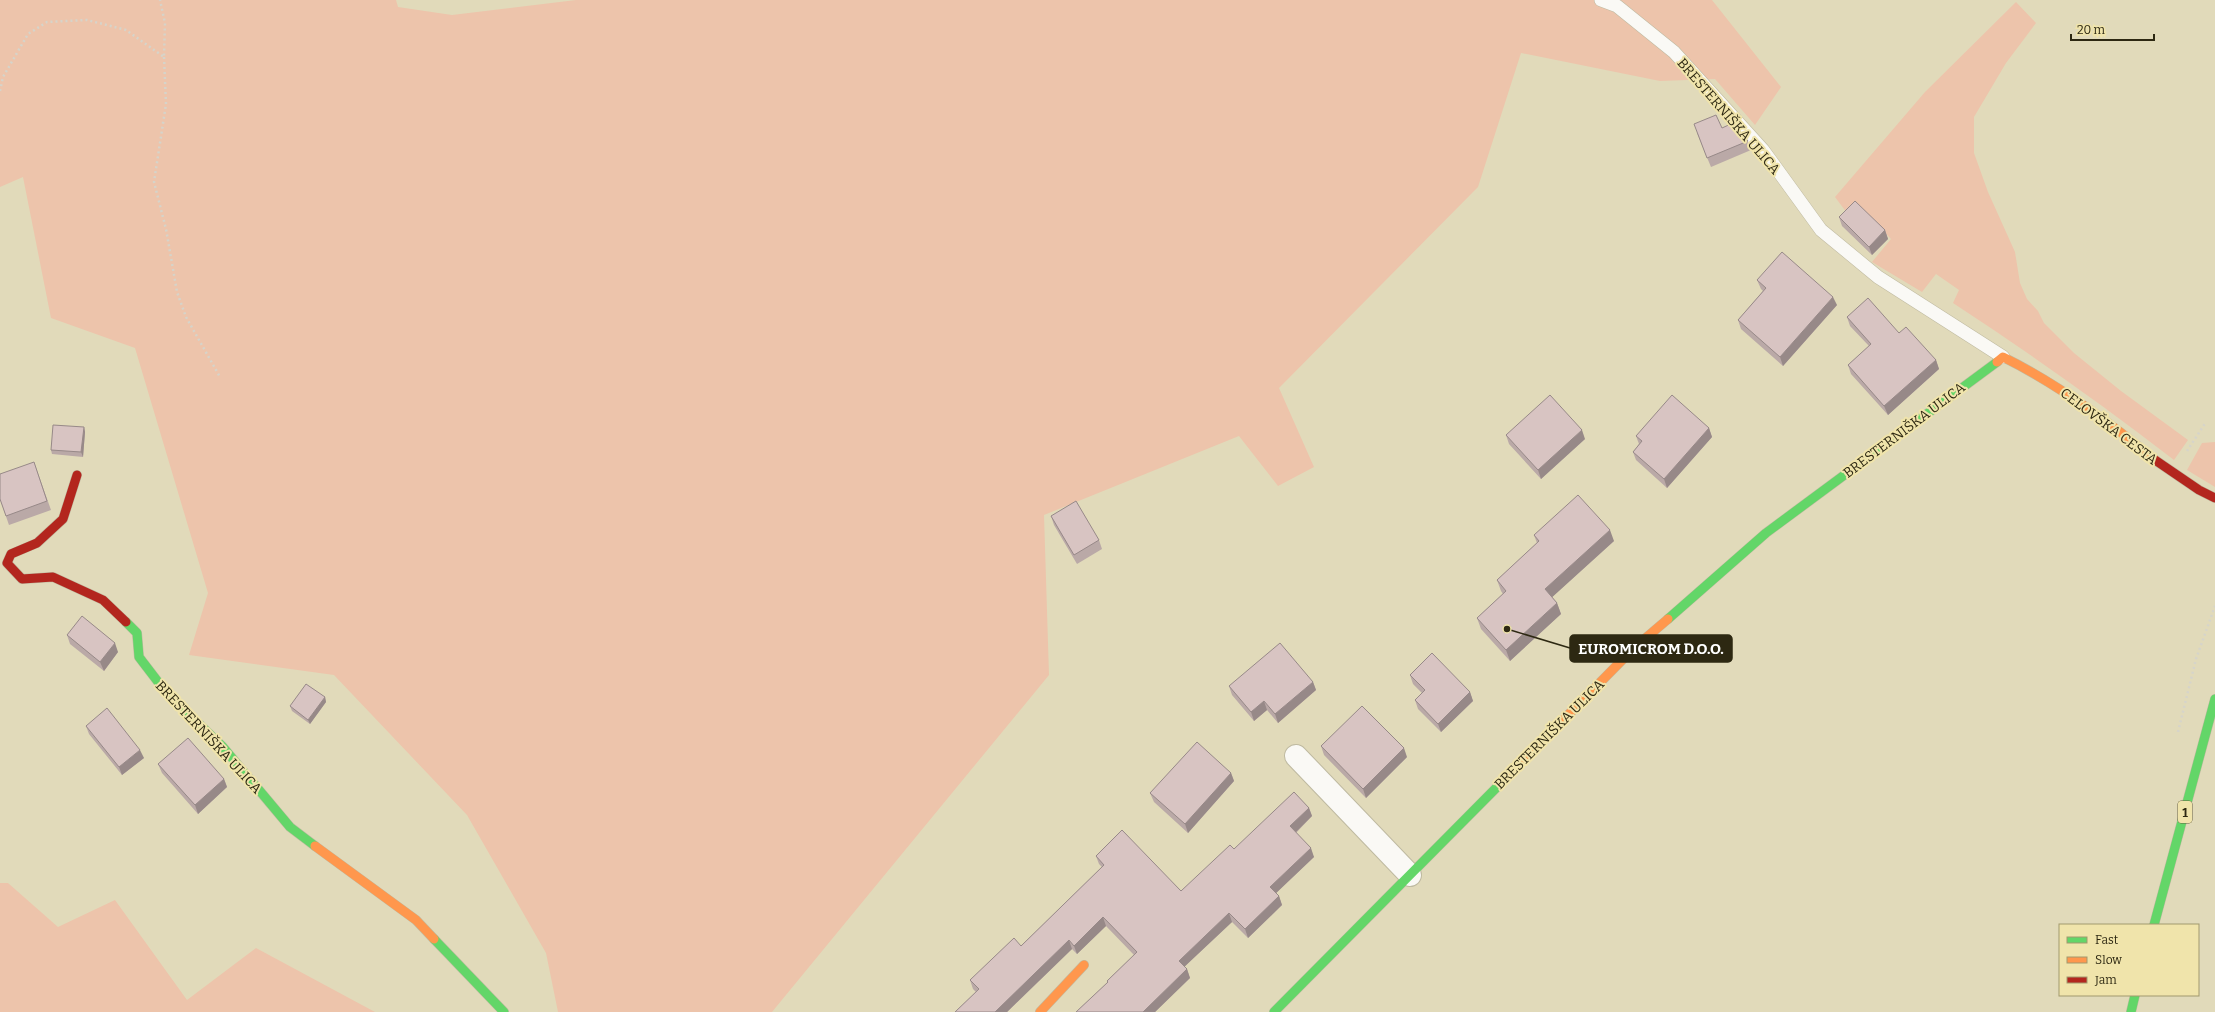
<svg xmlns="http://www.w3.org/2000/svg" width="2215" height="1012" viewBox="0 0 2215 1012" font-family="Bitter,serif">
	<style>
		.green { fill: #edc4ab }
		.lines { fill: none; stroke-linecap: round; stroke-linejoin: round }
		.lane-casing { stroke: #bfbaa1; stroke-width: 14 }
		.street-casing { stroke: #bfbaa1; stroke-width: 24 }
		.fast-casing { stroke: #bfbaa1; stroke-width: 10 }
		.slow-casing { stroke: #bfbaa1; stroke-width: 10 }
		.jam-casing { stroke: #bfbaa1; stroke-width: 10 }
		.path { stroke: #d6d4ca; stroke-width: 2.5; stroke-dasharray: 2 3; stroke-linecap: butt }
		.lane { stroke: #faf9f5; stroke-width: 13 }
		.street { stroke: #faf9f5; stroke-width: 22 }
		.fast { stroke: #63d668; stroke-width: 9 }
		.slow { stroke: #ff974d; stroke-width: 9 }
		.jam { stroke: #b3261e; stroke-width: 9 }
		.wall { fill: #baa9a7 }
		.shaded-wall { fill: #978988 }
		.building { fill: #d8c4c2; stroke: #978988 }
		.labels { text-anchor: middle; stroke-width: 4; stroke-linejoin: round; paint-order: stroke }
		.shield { fill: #f0e4ab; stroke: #686040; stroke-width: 1 }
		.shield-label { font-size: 13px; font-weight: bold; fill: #2d2812 }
		.street-label { font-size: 14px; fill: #2d2812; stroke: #f0e4ab }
		.leader { fill: none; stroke: #2d2812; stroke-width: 1.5 }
		.callout-dot { fill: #2d2812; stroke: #f0e4ab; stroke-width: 1.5 }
		.callout { fill: #2d2812; stroke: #2d2812; stroke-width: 1.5 }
		.callout-label { font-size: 15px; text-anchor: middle; font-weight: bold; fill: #fff }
	</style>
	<rect width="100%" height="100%" fill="#e1daba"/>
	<path class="green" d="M0,0H396L398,7L452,15L576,0H1712L1781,87L1755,125L1715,79L1660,81L1521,53L1478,187L1279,388L1314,467L1278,486L1239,436L1044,515L1049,675L772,1012H558L546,953L467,815L334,675L189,655L208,593L135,348L51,318L23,177L0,187Z
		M2016,2L2036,23L2006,63L1974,117V153L1988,192L2015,252L2020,283L2027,299L2038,311L2044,323L2074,353L2121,391L2188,440L2174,460C2102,404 2029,353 1953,303L1959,290L1936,274L1922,292L1872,262L1891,239L1858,205L1847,213L1835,197L1925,92Z
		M2215,442V487L2187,470L2202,443Z
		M0,883H8L58,927L115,900L187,1000L256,948L375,1012H0Z"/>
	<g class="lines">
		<g class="lane-casing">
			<path id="lane" d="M1601,0L1617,6L1674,52L1763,150L1821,230L1878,277L2003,357"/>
		</g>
		<g class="street-casing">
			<path id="street" d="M1296,756L1410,875"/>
		</g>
		<g class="fast-casing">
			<path id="fast" d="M1668,619L1766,533L1997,362
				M126,622L137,633L139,657L165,691L222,746L290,827L315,846
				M2154,925L2215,699
				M434,939L504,1012
				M1274,1012L1506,778
				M2131,1012L2135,995"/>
		</g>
		<g class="slow-casing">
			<path id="slow" d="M1997,362L2003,357C2058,384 2108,421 2155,460
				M1506,778L1634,648L1668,619
				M315,846L416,920L434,939
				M1040,1012L1084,965"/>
		</g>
		<g class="jam-casing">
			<path id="jam" d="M2155,460L2199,490L2215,498
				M77,475L63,519L37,543L11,554L7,563L22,579L53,577L103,600L126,622"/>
		</g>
		<path class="path" d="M164,57L166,104L154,182L166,229L177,292L186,317L220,377
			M0,91L3,77L28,34L47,22L87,20L126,30L164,57L165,23L160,0
			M2187,451L2206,422
			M2178,732L2196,659L2215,606"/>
		<use href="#lane" class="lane"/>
		<use href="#street" class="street"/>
		<use href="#fast" class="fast"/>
		<use href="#slow" class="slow"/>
		<use href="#jam" class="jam"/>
	</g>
	<path class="wall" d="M1722,128L1748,141L1751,150L1711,167L1697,133Z
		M1839,217L1885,230L1888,239L1872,255L1842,226Z
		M1757,280L1837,305L1783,366L1741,329L1738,320L1763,291L1761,289Z
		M1847,317L1899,333L1936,360L1939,369L1888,415L1851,374L1848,365L1869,346L1850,326Z
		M84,427L85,432L83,457L52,454L51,450Z
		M1709,428L1712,437L1667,488L1636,460L1633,452L1639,444L1636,436Z
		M1506,435L1585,439L1541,479L1509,444Z
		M34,462L51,510L9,525L0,499Z
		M1051,516L1099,540L1102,549L1077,564L1054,525Z
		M1534,535L1614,541L1552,597L1557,603L1561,614L1510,661L1481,629L1477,618L1503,594L1501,591L1497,580L1537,543Z
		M67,635L118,652L104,671L70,644Z
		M1410,675L1470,692L1473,701L1441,732L1418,709L1415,700L1422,693L1413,684Z
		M1313,682L1316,690L1278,723L1267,710L1254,721L1232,695L1229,686Z
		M325,697L326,702L310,724L292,711L290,706Z
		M86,726L144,758L122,775L89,734Z
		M1321,746L1407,757L1366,798L1324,755Z
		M158,764L224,779L227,787L198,814L162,773Z
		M1231,773L1234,781L1188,833L1154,802L1150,793Z
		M1309,808L1312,816L1296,833L1314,857L1276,893L1279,896L1282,905L1248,938L1232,922L1184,967L1187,969L1190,978L1155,1012H1076L1107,983V981L1134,955L1106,926L1077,954L1072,949L1007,1012H955L976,992L973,989L970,980L1021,946L1102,867L1099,864L1096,856L1181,891L1234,849Z"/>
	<path class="shaded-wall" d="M1885,230L1888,239L1872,255L1869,247Z
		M1833,297L1837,305L1783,366L1780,357Z
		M1936,360L1939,369L1888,415L1884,406Z
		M84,427L85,432L83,457L81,452Z
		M1709,428L1712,437L1667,488L1664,479Z
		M1582,430L1585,439L1541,479L1538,470Z
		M1610,530L1614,541L1549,600L1545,589Z
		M1557,603L1561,614L1510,661L1506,650Z
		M115,643L118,652L104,671L100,662Z
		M1313,682L1316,690L1278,723L1275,714Z
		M1470,692L1473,701L1441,732L1438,724Z
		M325,697L326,702L310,724L308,720Z
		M1264,701L1267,710L1254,721L1251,712Z
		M1404,748L1407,757L1366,798L1363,789Z
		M140,750L144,758L122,775L119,767Z
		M1231,773L1234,781L1188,833L1185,824Z
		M224,779L227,787L198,814L195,805Z
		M1309,808L1312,816L1293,835L1290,826Z
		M1311,848L1314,857L1273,896L1270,887Z
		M1279,896L1282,905L1248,938L1245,929Z
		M1229,913L1232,922L1182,969L1179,961Z
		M1103,917L1106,926L1077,954L1074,946Z
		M1069,940L1072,949L1007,1012H995Z
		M1187,969L1190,978L1155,1012H1143Z"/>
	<path class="building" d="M1716,115L1722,128L1733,123L1748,141L1707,158L1694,124Z
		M1855,201L1885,230L1869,247L1839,217Z
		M1782,252L1833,297L1780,357L1738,320L1766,288L1757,280Z
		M1868,298L1899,333L1906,327L1936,360L1884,406L1848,365L1871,344L1847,317Z
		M1550,395L1582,430L1538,470L1506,435Z
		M1672,395L1709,428L1664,479L1633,452L1642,441L1636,436Z
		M53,425L84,427L81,452L51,450Z
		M34,462L47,501L6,516L0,499V474Z
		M1578,495L1610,530L1545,589L1557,603L1506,650L1477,618L1506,591L1497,580L1539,541L1534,535Z
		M1076,501L1099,540L1074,555L1051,516Z
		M82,616L115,643L100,662L67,635Z
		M1280,643L1313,682L1275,714L1264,701L1251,712L1229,686Z
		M1432,653L1470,692L1438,724L1415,700L1425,690L1410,675Z
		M306,684L325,697L308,720L290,706Z
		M1362,706L1404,748L1363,789L1321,746Z
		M107,708L140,750L119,767L86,726Z
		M188,738L224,779L195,805L158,764Z
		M1197,742L1231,773L1185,824L1150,793Z
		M1294,792L1309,808L1290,826L1311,848L1270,887L1279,896L1245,929L1229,913L1179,961L1187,969L1143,1012H1076L1108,982L1107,981L1137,952L1103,917L1074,946L1069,940L995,1012H955L979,989L970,980L1014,938L1021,946L1104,865L1096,856L1122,830L1181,891L1230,845L1234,849Z"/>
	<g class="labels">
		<rect class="shield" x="2178" y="801" width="14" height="22" rx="3"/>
		<g class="shield-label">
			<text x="2185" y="817">1</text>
		</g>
		<g class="street-label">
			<text transform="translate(1729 116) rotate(49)" y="5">BRESTERNIŠKA ULICA</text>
			<text transform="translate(2109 426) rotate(37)" y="5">CELOVŠKA CESTA</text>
			<text transform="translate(1904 430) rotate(-37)" y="5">BRESTERNIŠKA ULICA</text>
			<text transform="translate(1549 734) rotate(-45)" y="5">BRESTERNIŠKA ULICA</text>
			<text transform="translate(209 737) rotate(47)" y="5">BRESTERNIŠKA ULICA</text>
		</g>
	</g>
	<path class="leader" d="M1507 629L1570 648"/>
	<circle class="callout-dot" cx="1507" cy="629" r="4"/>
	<rect class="callout" x="1570" y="635" width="162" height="27" rx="4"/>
	<g class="callout-label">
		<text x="1651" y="654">EUROMICROM D.O.O.</text>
	</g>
	<rect x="2059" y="924" width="140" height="72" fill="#f0e4ab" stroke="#a2996e"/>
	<rect x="2067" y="937" width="20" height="6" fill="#63d668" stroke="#a2996e"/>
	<text x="2095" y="944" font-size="12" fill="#2d2812">Fast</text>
	<rect x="2067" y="957" width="20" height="6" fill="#ff974d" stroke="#a2996e"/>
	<text x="2095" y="964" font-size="12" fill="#2d2812">Slow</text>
	<rect x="2067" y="977" width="20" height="6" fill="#b3261e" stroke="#a2996e"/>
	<text x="2095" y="984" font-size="12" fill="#2d2812">Jam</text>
	<path d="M2071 34v6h83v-6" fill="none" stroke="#2d2812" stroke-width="2"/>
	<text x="2077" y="34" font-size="12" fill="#2d2812" stroke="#f0e4ab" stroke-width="3" paint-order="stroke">20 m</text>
</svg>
